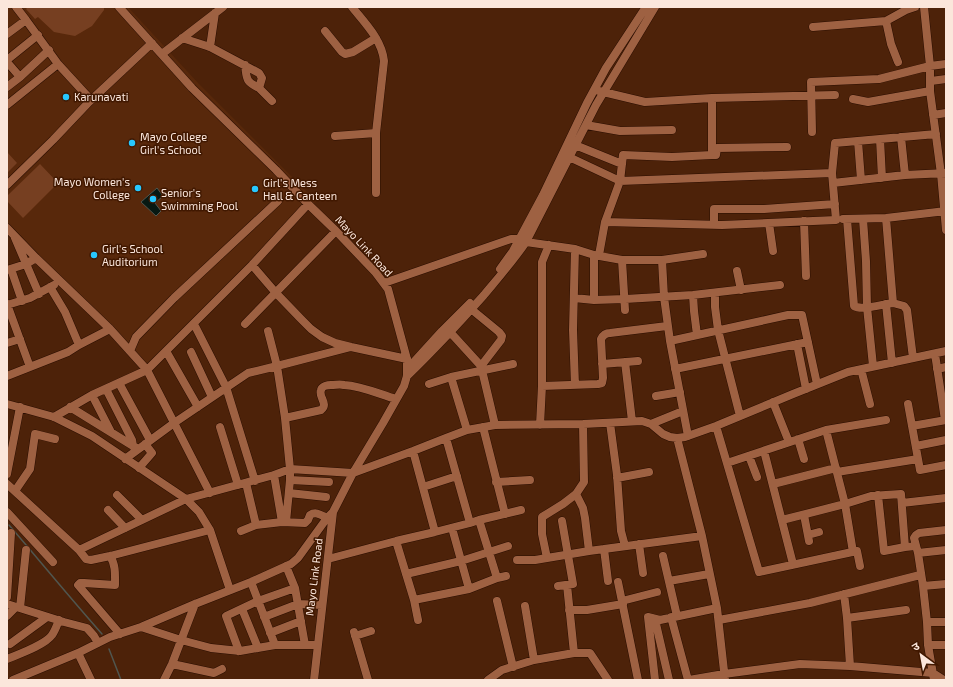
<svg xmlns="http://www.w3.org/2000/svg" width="953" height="687" viewBox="0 0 953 687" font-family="'Exo 2','Noto Sans Devanagari',sans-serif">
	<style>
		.built { fill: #58280b }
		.green { fill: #763f21 }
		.water { fill: #071913; stroke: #50564f }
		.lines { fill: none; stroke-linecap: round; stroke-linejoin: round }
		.stream { stroke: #50564f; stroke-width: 1.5 }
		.minor-casing { stroke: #2b0e01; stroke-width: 9 }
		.minor { stroke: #9e6142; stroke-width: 8 }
		.poi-dot { fill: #27c8ff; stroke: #411800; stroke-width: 1.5 }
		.labels { text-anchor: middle; stroke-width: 3; stroke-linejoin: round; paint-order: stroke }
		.poi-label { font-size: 11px; fill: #fbe6db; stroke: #411800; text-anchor: start }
		.street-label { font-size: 11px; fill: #fbe6db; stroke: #411800 }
	</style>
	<rect width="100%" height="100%" fill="#4d2209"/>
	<path class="built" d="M7,7H128L199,84L316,201L147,370L7,227Z"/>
	<path class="green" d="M23,7H104V10L92,26L75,36L54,32L38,17L35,19L26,9L28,7L24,8Z
		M7,152L17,163L7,173Z
		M40,164L58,183L23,218L7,201V196Z"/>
	<path class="water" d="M157,188L163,196L155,203L161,211L156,216L141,202Z"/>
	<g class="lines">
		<path class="stream" d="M9,525C40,561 70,598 102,634
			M109,649L121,680"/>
		<g class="minor-casing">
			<path id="minor" d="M119,7L192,88L276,170L308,204L336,231L376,273L388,289L407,359V376L404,386L383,423L353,473L333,512L314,680
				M352,7C365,23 382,40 384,61L376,133V193
				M924,7L930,66V91L941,174L946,230
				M886,21L891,44L898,62
				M813,27L886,21L906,10L915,7
				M325,31L342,52L345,54L353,52L376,38
				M7,34L26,20
				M182,38L210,47L259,73L262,78L259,88L272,101
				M210,47L215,13
				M162,54L223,7
				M7,60L38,35
				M7,62L20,77
				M58,64L91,100
				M245,65C247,79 245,81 259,88
				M931,81L946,79
				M7,87L20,77L49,50
				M599,91L645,102L712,98L835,95
				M712,98V155
				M853,99L868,102L930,91
				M7,105L58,64L26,20L16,7
				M933,115L946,113
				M586,125L620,131L672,130
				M812,132L811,82L879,79L930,66L946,64
				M335,136L376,133
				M901,137L905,175
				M880,139L882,178
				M858,141L861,180
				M575,145L622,164
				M569,157L620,181L832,173L836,220L722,225L605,222L620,181L623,155L672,157L712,155H716L717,148L787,147
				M832,173L835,143L936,134
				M833,183L905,175L946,173
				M7,185L53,140L89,102L152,43
				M886,218L893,303L904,306L907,310L913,358
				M843,219L886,218L946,211
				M847,219L854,306C862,311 883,304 893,303
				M863,219L866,261L867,307L873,366
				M804,221L806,276
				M769,223L773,251
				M714,225V209H764L835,204
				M7,228L36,258L110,329L147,370L210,493
				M15,238L39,294
				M575,249L573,330L575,385
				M594,255V300
				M599,255L605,222
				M622,260L625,310
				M662,260L664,297L670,341L788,315H802L817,384
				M252,265L276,293L301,319L311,329L322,337L335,343L351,347L407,359
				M11,269L22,301
				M500,269L513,251L543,195L587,103L606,68L646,7
				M7,270L26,264L36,258
				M737,271L741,290
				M384,283L511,239H519L526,242L575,249L594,255L622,260H662L703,254
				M50,287L65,312L79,345
				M715,293V307L718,330L740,416
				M693,295L694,311L697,335
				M574,298L594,300L625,299L693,295L780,285
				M7,304L30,367
				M886,304L892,363
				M7,305L30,298L54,285
				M471,309L499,332L502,336L501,340L481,366
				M194,324L226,387L255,481
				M245,324L336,231
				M268,331L277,366L285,418L290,469V480L286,522
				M450,332L481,366L495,425
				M670,341L688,436
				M7,343L20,339
				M797,344L806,389
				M130,351L136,337L174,298L278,201
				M166,351L198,407
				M191,352L212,397
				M935,354L945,420
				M625,362L632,421
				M412,364L442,331L470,303
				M602,364L638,361
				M675,369L808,342
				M861,369L870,404
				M937,369L946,367
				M7,376L68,352L79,345L110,329
				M407,376C434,350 459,323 484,295C499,277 513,261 526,242L596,105L655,7
				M451,377L467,430
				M119,383L150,440
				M429,384L451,377L513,364
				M542,386L598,384L602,383L603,378L601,339C603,335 606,333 610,333L667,326
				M106,389L132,440L133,446
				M92,395L111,432
				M656,396L680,392
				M773,402L789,442
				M7,404L54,417L92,436L186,499L199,512L210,530L230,590
				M908,404L920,470L946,465
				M70,407L138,449
				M54,417L92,395L147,370L252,265L308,204
				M285,418L321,410C329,404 318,397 321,390C322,386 328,385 331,385C336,385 340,384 344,385C362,386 379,394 396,399
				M610,423L617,475L621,531L625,546
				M651,424L683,411
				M540,425L542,386V262L549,245
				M716,426L759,572L857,551L860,566
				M912,426L946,420
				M220,427L238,485
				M483,427L505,514
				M826,430L845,504L871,496L901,494L905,547L915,546
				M446,438L470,523
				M677,438L702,536L717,608L725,680
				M798,439L804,459
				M916,446L946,440
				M413,451L435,532
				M764,451L793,564
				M749,456L757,477
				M125,459L174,423L248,373L277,366L351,347
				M727,463L826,430L886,420
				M139,468L152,453L145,444
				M837,472L918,459
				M7,474L20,407
				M274,475L282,522
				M617,478L649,472
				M290,480L329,482
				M496,482L530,480
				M246,483L256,525
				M7,484L79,550L86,559L91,560L110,556L210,530
				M773,484L836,468
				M423,487L457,476
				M15,491L30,469L35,434L55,439
				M289,493L326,497
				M576,494L583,508L585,518L589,551
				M117,495L142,520
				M878,495L884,551L905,547
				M902,503L946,498
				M108,510L125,528
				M7,512L53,562
				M804,515L809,541
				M479,520L497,578
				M782,520L845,504L853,552
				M452,528L469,589
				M241,531L256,525L282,522L305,523L308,520L310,515C316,511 321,515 327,518
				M808,535L819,532
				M396,541L414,600L418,620
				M639,544L643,573
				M604,549L608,581
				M79,550L186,499L274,475L290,469L353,473L413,451L446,438L467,430L495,425L583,424L642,421L651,424L663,434L670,437L677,438L685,437L716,426L793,394L848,372L946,351
				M918,553L946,550
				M110,556C116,565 115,575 115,585L84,583H80L78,585L120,634
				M663,556L677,616
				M547,558L542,534V517L563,504L576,494L584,482L583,424
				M328,559L396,541L435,532L470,523L479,520L521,510
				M517,560H535L589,551L702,536
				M286,566L295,588L305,645
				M406,574L461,561L508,546
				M669,581L709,574
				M251,582L275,645
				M618,582L638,680
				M567,585L574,653
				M558,586L573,584L562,521
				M923,586L946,584
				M844,594L847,618L850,666
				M7,597L11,533
				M414,600L469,589L497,578L506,576
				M497,601L513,667
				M622,601L657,592
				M7,604L64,622L87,628L94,636L98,643
				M525,606L534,660
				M20,608L26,550
				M242,609L258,648
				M569,610H587L623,604
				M7,616L16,607
				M264,617L298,604L322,605
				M671,617L688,680
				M847,618L906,610
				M719,620L810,603L920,575
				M927,622H946
				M141,627L181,640L211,648L240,651L275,645H317
				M354,632L368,680
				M270,633L301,621
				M355,636L371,631
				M10,644L47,617
				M928,645H946
				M239,651L226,616L258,601L295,588
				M78,653L91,680
				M7,659C19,654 45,645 52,635C55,631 57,625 59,620
				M172,664L214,673L222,669
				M13,680L78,653L110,637L141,627L195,604L251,582L291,564L298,558L327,518L333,512
				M164,680L172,664L195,604
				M488,680L502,670L534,660L574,653H590L608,680
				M655,680L648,617L660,620
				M669,680L656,624L657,622L660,620L717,608
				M689,680L724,674L800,664L850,666L933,673L944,680
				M934,680L928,645L927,622L923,586L918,553L914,538L916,535L919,533L946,530"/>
		</g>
		<use href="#minor" class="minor"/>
	</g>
	<g class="poi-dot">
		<circle cx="66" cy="97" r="4"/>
		<circle cx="132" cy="143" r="4"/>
		<circle cx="138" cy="188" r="4"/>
		<circle cx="255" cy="189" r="4"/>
		<circle cx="153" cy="199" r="4"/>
		<circle cx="94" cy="255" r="4"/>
	</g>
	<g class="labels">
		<g class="poi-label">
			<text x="74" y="101">Karunavati</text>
			<text x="140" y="141">Mayo College<tspan x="140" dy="13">Girl's School</tspan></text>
			<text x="130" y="186" text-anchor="end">Mayo Women's<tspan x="130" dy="13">College</tspan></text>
			<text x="263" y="187">Girl's Mess<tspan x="263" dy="13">Hall &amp; Canteen</tspan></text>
			<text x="161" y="197">Senior's<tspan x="161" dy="13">Swimming Pool</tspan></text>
			<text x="102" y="253">Girl's School<tspan x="102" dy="13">Auditorium</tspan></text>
		</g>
		<g class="street-label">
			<text transform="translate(364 246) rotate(47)" y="4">Mayo Link Road</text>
			<text transform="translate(314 577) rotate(-83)" y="4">Mayo Link Road</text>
		</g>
	</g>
	<rect width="953" height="687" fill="none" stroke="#fbe6db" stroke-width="16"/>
	<g transform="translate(921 655) rotate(328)" stroke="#411800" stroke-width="3" paint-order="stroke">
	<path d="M0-3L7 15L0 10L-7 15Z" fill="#fbe6db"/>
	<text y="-6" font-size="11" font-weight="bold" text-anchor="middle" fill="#fbe6db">उ</text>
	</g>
</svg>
